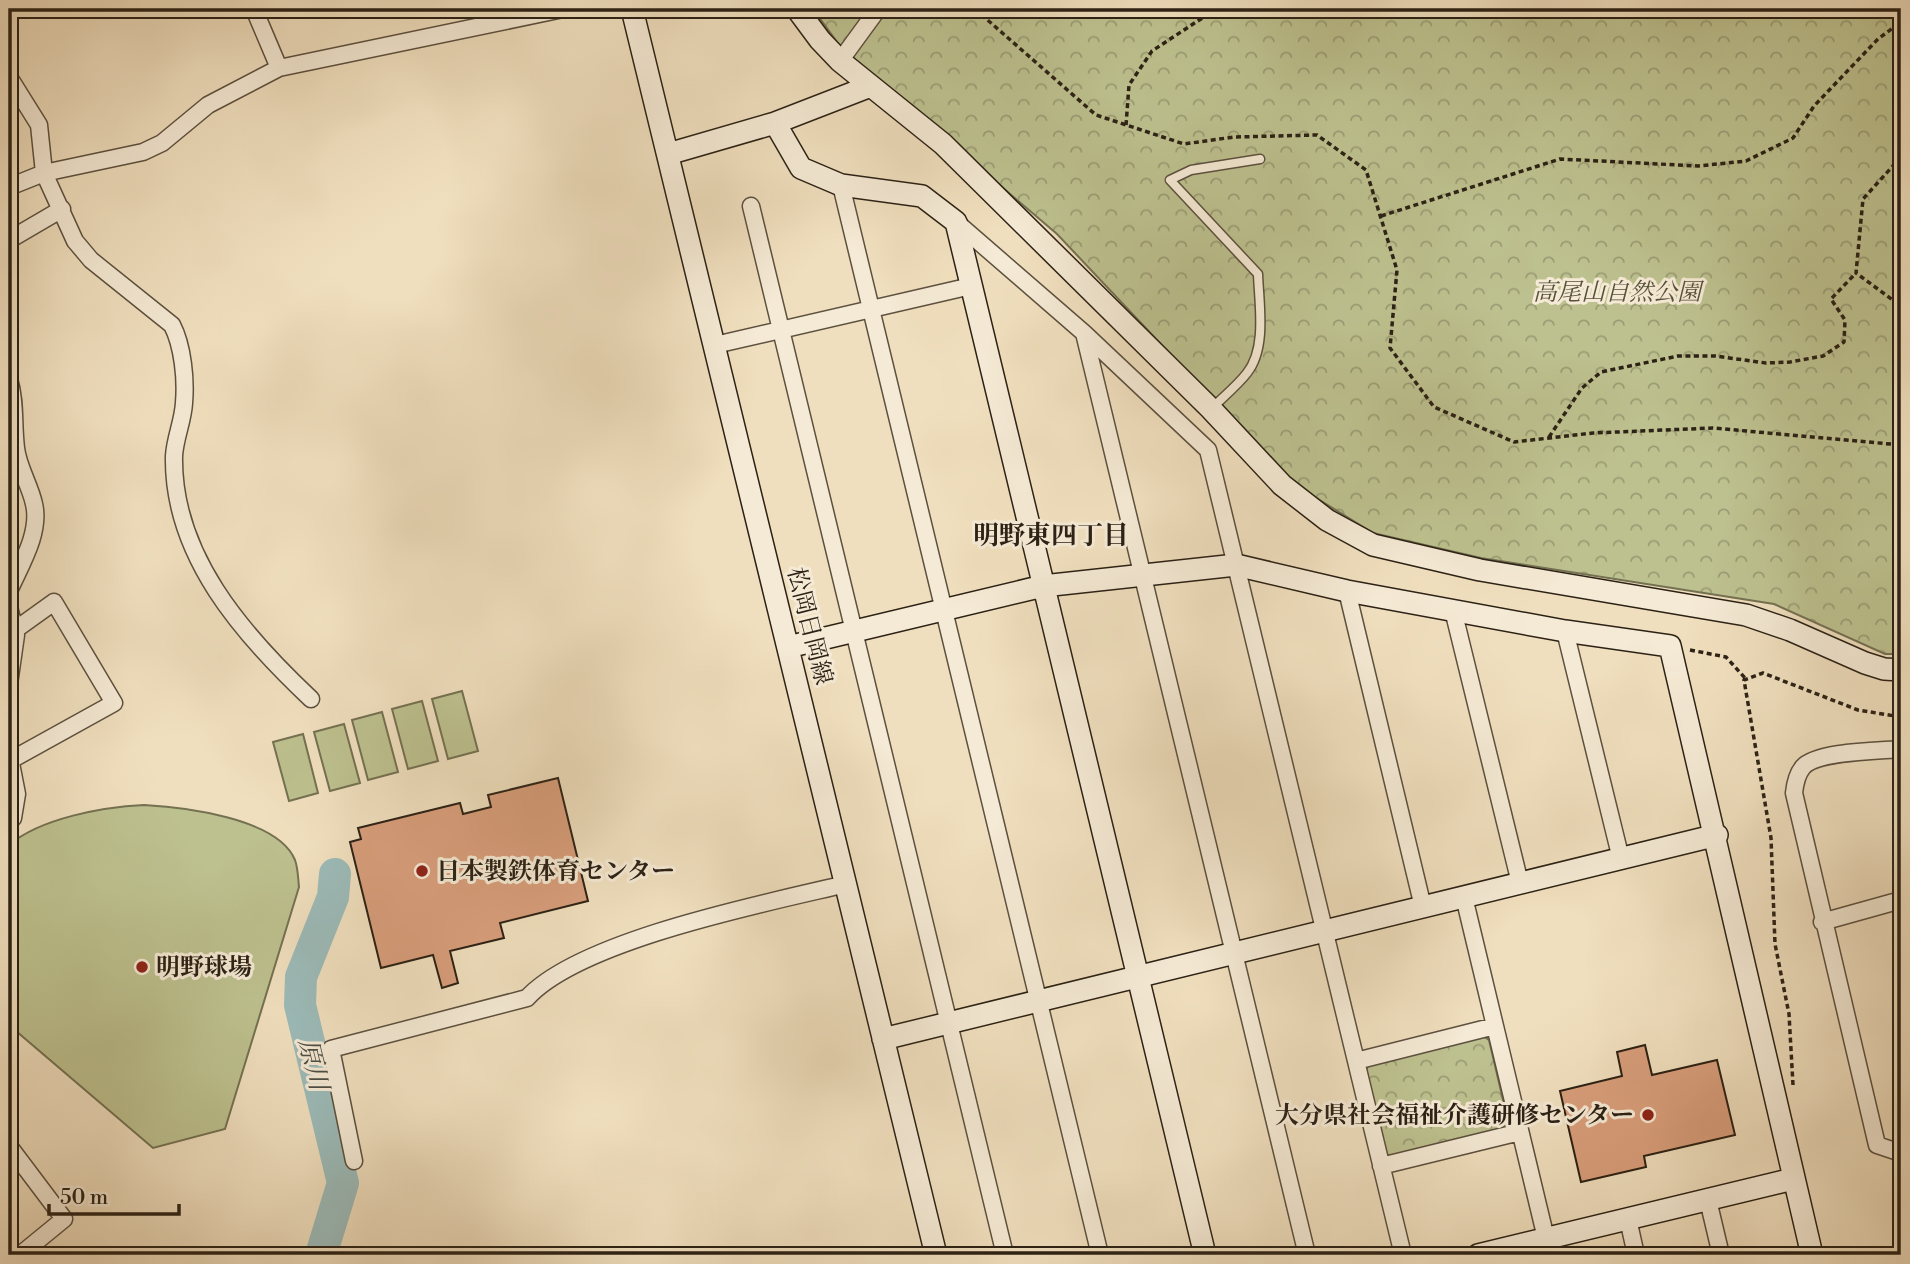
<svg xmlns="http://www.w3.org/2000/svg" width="1910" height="1264" viewBox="0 0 1910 1264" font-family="'Libre Bodoni','Noto Serif JP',serif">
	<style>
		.forest { fill: url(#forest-crowns); stroke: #747152; stroke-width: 2 }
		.garden { fill: #bdc18f; stroke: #747152; stroke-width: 2 }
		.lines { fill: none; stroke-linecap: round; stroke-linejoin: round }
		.river { stroke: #9cbbb9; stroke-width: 32 }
		.building { fill: #d89e7b; stroke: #2b2115; stroke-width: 2 }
		.lane-casing { stroke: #5c503f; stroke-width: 11 }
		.street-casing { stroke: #5c503f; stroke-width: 19 }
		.secondary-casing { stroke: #2b2115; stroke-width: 24 }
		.path { stroke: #2b2115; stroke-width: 3.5; stroke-dasharray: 5 3.5; stroke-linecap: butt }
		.lane { stroke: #f5ead5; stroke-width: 8 }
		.street { stroke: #f5ead5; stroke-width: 16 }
		.secondary { stroke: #f5ead5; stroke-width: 21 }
		.poi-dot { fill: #8f2418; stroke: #f5ead5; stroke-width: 2.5 }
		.labels { text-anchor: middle; stroke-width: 6; stroke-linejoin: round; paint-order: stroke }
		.park-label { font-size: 24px; font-style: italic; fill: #57513a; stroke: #f5ead5 }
		.street-label { font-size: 24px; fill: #2b2115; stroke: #f5ead5 }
		.poi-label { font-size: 24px; font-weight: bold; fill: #2b2115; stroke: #f5ead5; text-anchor: start }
		.neighbourhood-label { font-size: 26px; font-weight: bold; fill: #2b2115; stroke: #f5ead5 }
		.water-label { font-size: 26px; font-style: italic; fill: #4d4f46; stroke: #f5ead5 }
	</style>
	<defs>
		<pattern id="forest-crowns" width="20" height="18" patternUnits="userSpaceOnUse" patternTransform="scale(1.75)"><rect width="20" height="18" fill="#bdc18f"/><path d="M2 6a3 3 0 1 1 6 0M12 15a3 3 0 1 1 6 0" fill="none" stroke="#9a9c74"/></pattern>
	</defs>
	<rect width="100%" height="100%" fill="#f0dfbe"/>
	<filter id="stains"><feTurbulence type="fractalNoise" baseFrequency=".00286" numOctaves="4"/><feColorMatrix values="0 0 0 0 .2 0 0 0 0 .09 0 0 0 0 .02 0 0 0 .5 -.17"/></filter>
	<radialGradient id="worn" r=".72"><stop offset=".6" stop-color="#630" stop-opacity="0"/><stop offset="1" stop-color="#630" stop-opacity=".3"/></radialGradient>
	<path class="forest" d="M813,9H1901V654H1885L1774,604L1481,558L1373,533L1292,483L1057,234L879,82L840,46Z
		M1481,1035L1489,1040L1508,1121L1503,1129L1393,1157L1385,1154L1365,1073L1369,1064Z"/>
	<path class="garden" d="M462,691L478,751L448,759L432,699Z
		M422,701L438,761L408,769L392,709Z
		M382,712L398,772L368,780L352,720Z
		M344,724L360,783L330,791L314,732Z
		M303,734L318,793L289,801L273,742Z
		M144,805C183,807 278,818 295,860C298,868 298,878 299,887L225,1129L153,1148L9,1025V845C41,818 103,807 144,805Z"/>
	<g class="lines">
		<path class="river" d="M321,1255L343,1183L300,1005L301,977L333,897L335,874"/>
	</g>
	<path class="building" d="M558,778L588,901L500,923L504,938L450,951L458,983L442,988L433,955L381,968L350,842L361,839L358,828L460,803L463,814L491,807L488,795Z
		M1645,1045L1652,1075L1717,1060L1735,1135L1644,1156L1646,1167L1581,1182L1560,1091L1622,1076L1617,1052Z"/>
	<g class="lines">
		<g class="lane-casing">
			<path id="lane" d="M1211,409C1223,397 1237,386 1247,373C1267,348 1259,304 1258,274L1170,180L1191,170L1260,159"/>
		</g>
		<g class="street-casing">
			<path id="street" d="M254,9L279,68
				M840,61L878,9
				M9,77L39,125L44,173L75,241L91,260L172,325C183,346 186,380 184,403C183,421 175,438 174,456C172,555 243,635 311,699
				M841,185L1100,1255
				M9,187L44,173L143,152L162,143L208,105L279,68L563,9
				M751,206L1005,1255
				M956,222L1084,333L1208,450L1403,1255
				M9,240L62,209
				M1084,333L1307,1255
				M715,345L971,286
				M9,379C16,402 13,424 16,448C18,467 30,485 34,504C41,533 20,566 9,591
				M1347,591L1423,907
				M9,607L16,635L9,684
				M1453,610L1520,883
				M1565,631L1621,859
				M1901,749C1879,751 1817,751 1803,767C1797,774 1795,784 1794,793L1877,1145L1895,1151L1901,1149
				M11,760L114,703L54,602L15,630
				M9,820L13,818L17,794L9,753
				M1464,897L1550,1255
				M1822,922L1901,900
				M1356,1061L1495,1026
				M9,1146L64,1219L20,1255
				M354,1161L331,1049L527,998C580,940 766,903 846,884
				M1381,1166L1520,1132
				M1708,1200L1721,1255
				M1628,1219L1636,1255"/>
		</g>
		<g class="secondary-casing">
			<path id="secondary" d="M632,9L936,1255
				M797,9L820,40L840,61L943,144L1211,409L1282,485L1327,520L1373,545L1480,570L1746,615L1790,630L1865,663L1884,669L1901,670
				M775,123L801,168L841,185L922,196L956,222L1205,1255
				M668,154L775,123L868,87
				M788,647L1043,586L1236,565L1347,591L1565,631L1670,646L1812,1255
				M883,1039L1717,835
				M1478,1255L1793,1179"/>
		</g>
		<path class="path" d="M975,9L1096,115L1184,144L1234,137L1317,135L1366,170L1397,270L1390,348L1434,407L1514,442L1593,433L1713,428L1901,445
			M1126,125L1129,85L1152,51L1216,9
			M1901,157L1863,199L1856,273L1901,306
			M1381,216L1560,159L1698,166L1746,161L1793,138L1814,106L1878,39L1901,22
			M1549,437L1582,388L1601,372L1678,356H1715L1766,363L1790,362L1823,356L1844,342L1845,320L1831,299L1856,273
			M1690,650L1726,657L1745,678
			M1793,1085L1789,1014L1775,944L1771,838L1744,680L1763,673L1858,710L1901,717"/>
		<use href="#lane" class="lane"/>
		<use href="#street" class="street"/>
		<use href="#secondary" class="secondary"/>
	</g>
	<g class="poi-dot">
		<circle cx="422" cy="871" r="7"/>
		<circle cx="142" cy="967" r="7"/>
		<circle cx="1648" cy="1115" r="7"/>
	</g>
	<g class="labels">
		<g class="park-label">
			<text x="1617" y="300">高尾山自然公園</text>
		</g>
		<g class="street-label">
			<text transform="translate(810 626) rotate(76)" y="8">松岡日岡線</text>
		</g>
		<g class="poi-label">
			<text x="436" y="879">日本製鉄体育センター</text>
			<text x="156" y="975">明野球場</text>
			<text x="1634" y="1123" text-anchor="end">大分県社会福祉介護研修センター</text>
		</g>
		<g class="neighbourhood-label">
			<text x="1051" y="544">明野東四丁目</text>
		</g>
		<g class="water-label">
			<text transform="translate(314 1064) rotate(76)" y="9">原川</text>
		</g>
	</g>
	<rect width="1910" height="1264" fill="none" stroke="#f0dfbe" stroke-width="35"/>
	<rect x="10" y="10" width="1889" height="1243" fill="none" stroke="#2b2115" stroke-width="3.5"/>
	<rect x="18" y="18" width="1875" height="1229" fill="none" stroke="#2b2115" stroke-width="2"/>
	<path d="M49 1204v10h130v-10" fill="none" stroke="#2b2115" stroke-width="3.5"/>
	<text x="60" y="1204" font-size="21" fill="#2b2115" stroke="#f5ead5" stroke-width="5" paint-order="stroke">50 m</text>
	<rect width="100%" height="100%" filter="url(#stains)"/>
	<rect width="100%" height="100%" fill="url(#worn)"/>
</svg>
